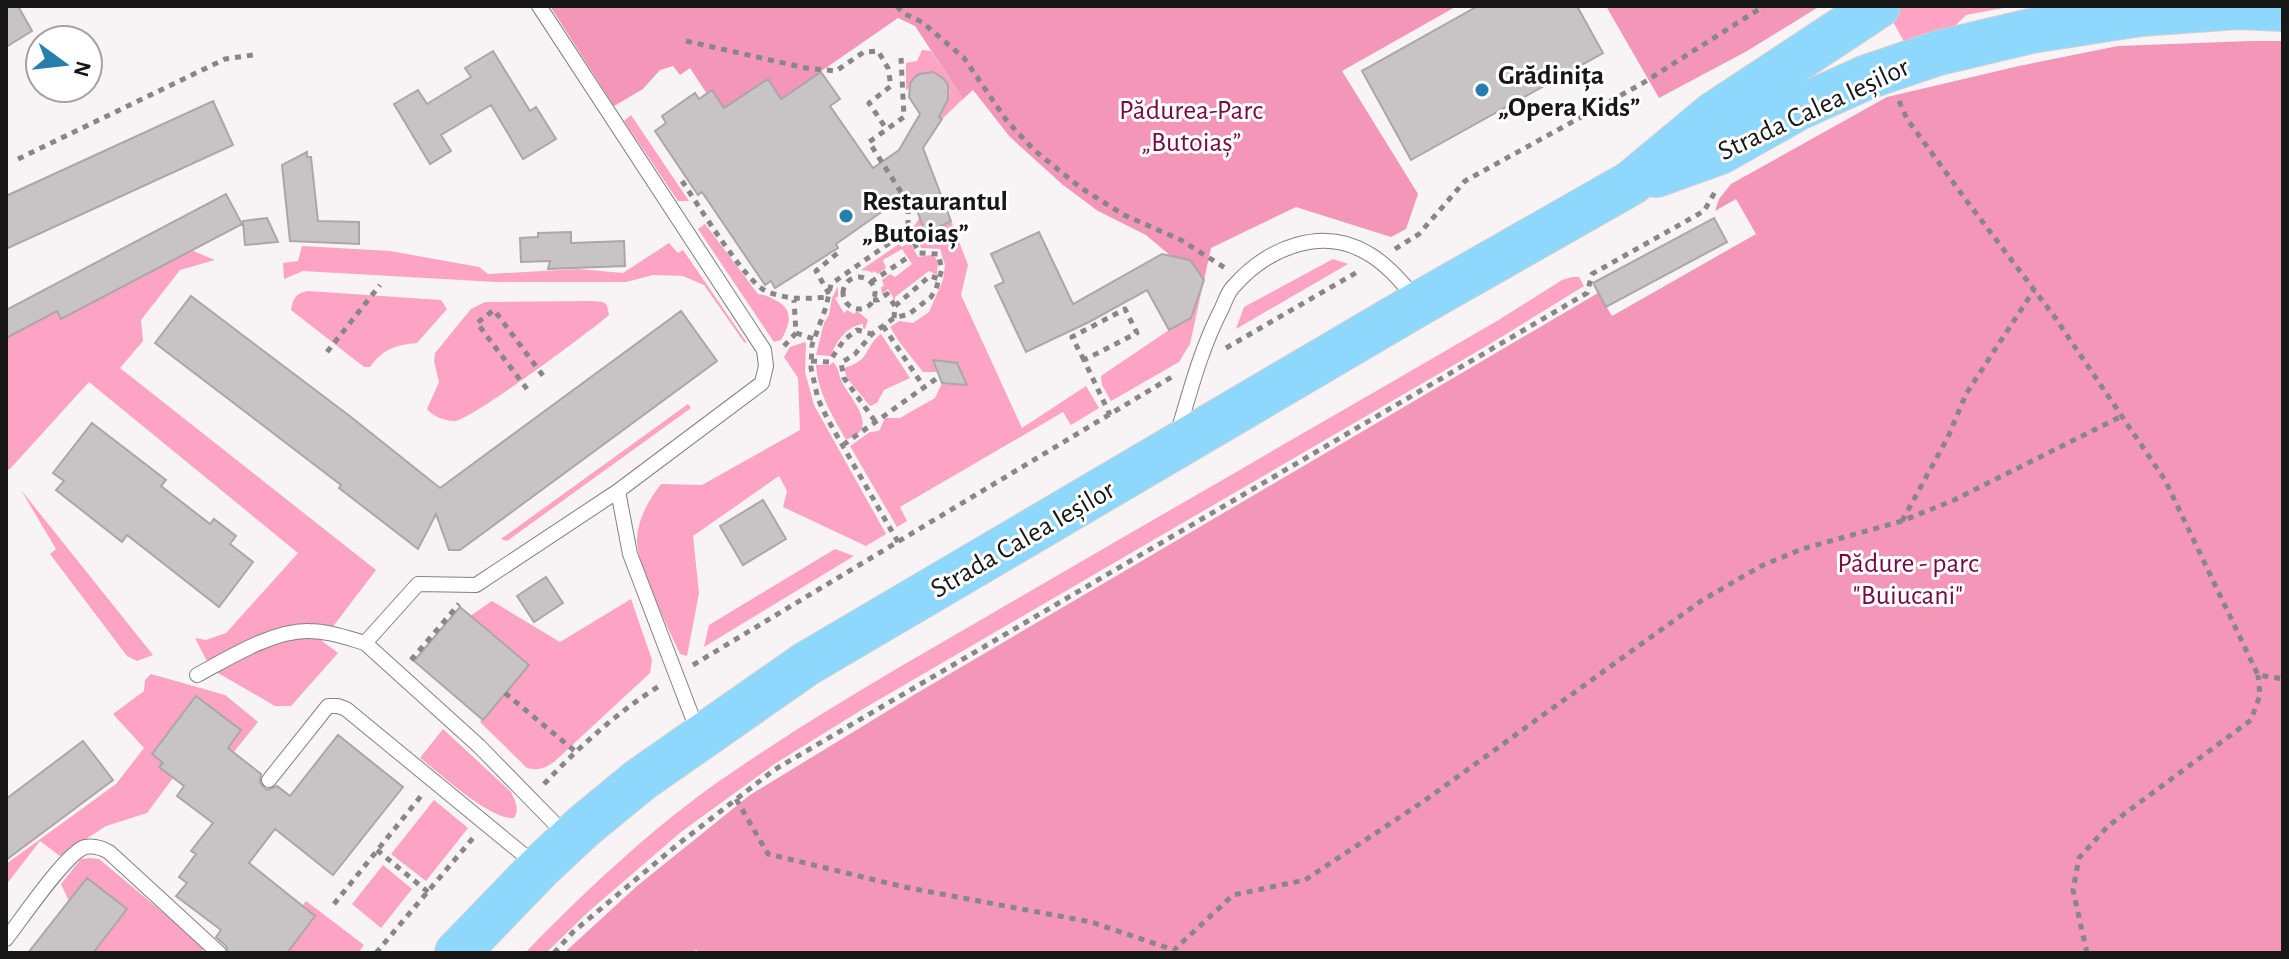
<svg xmlns="http://www.w3.org/2000/svg" width="2289" height="959" viewBox="0 0 2289 959" font-family="'Alegreya Sans',sans-serif">
	<style>
		.green { fill: #fda3c3 }
		.forest { fill: #f396b7 }
		.building { fill: #c8c3c5; stroke: #aba7a8; stroke-width: 2 }
		.lines { fill: none; stroke-linecap: round; stroke-linejoin: round }
		.lane-casing { stroke: #858182; stroke-width: 16 }
		.primary-casing { stroke: #d1d1d1; stroke-width: 46 }
		.path { stroke: #898687; stroke-width: 5; stroke-dasharray: 6 6; stroke-linecap: butt }
		.lane { stroke: #fff; stroke-width: 14 }
		.primary { stroke: #8ed7fd; stroke-width: 44 }
		.poi-dot { fill: #257eac; stroke: #fff; stroke-width: 3 }
		.labels { text-anchor: middle; stroke-width: 6; stroke-linejoin: round; paint-order: stroke }
		.poi-label { font-size: 28px; font-weight: bold; fill: #181717; stroke: #fff; text-anchor: start }
		.street-label { font-size: 28px; fill: #181717; stroke: #fff }
		.park-label { font-size: 28px; fill: #790843; stroke: #fff }
	</style>
	<rect width="100%" height="100%" fill="#f8f3f5"/>
	<path class="green" d="M1896,6H2014L1966,15L1956,25L1957,33L1906,45L1888,13Z
		M922,50L931,51L963,99L942,119L935,112C961,99 949,66 920,74L906,91V63L917,61Z
		M631,115L689,201H678L624,121Z
		M920,217L926,234L951,221L968,265L961,295L1022,428L1086,386L1099,408L1071,425L1063,412L900,507L907,521L897,527L850,446L870,432L879,431L885,418H900L935,398L942,383L938,372H923L900,343L890,327L899,321L913,323L929,312L943,280L945,265L940,249L921,248L913,228Z
		M705,224L758,294C766,295 770,297 777,301C794,310 790,325 781,340L774,342L698,229Z
		M910,242L918,257L931,255L935,257L938,262L937,275L929,271L895,297V301L888,289L882,294L881,287L884,286L882,280L890,274L895,277L912,264L902,249L883,260L886,268L878,274L874,271L872,273L869,271L861,270L899,244L902,247Z
		M669,243L678,253L683,250L747,343L744,342L704,285L683,276L653,275L626,282H496L303,271L284,279L283,263L298,261L302,246L390,251L479,267L488,274L578,269L623,273Z
		M191,250L215,260L180,270L141,320L143,341L120,368L376,570L322,641L338,653L291,706H275L211,669L195,638L206,640L226,633L298,553L89,382L9,470L6,465V338L57,311Z
		M1333,259L1348,264L1236,329L1244,307Z
		M1572,277H1579L1584,286L1490,344L863,709L776,763L681,832L587,913L546,953H525C581,895 649,831 715,784C821,710 935,647 1046,582C1196,495 1347,408 1497,321L1562,280Z
		M1204,280L1190,344L1179,362L1111,401L1102,385L1101,376L1169,330L1193,317L1187,304L1198,298Z
		M838,286V297L835,298L844,313L847,310L854,314L857,311L868,320L865,329L863,328V324C847,326 836,341 831,356L816,355L824,323L829,315L832,298Z
		M308,291L441,300L447,309L417,343C395,345 383,349 370,367H364L291,310C293,298 296,293 308,291Z
		M590,301L603,302L607,305L609,315C592,330 470,421 454,421C445,421 432,416 427,409L439,382L434,361L435,353L471,309L485,302Z
		M881,334L910,378L884,390L877,403L870,406L847,378L844,368C872,360 863,348 881,334Z
		M805,342L806,344L805,372L814,405L886,534L866,546L783,507L787,491L779,476L693,536L699,593L687,656L680,654C668,627 638,569 637,542C637,520 648,501 661,484L702,485L800,430L798,378L784,357L790,347Z
		M833,362C839,368 838,372 841,380C846,392 867,414 862,428C860,434 852,437 846,440C833,416 818,394 816,365H830Z
		M688,404L691,408L507,541L501,539Z
		M21,490L153,655L137,661L127,656L50,554L56,549Z
		M835,549L854,556L704,647L709,625Z
		M631,599L652,660L650,673L554,762C545,768 538,771 527,768L480,722L528,665L470,616L492,601L560,642Z
		M151,674L225,695L258,722L233,753L227,748L240,730L152,754L163,763L159,767L173,778L147,813L106,826L60,856L40,841L6,885V864L116,784L144,748L113,714L144,691L145,680Z
		M443,729L511,792C515,801 520,809 514,818C491,821 440,773 420,758Z
		M434,800L468,828L426,881L391,854Z
		M90,858L99,859L203,946V953H93L61,884L81,859Z
		M383,865L412,889L381,928L352,904Z
		M306,901L364,945L358,953H287L302,906Z"/>
	<path class="forest" d="M550,6H1457L1342,71L1418,194L1406,229L1391,237L1296,207L1211,248L1204,280L1190,260L1172,257L1146,235L1098,211L1063,185L1010,137L973,90L963,99L915,26L898,18L781,99L767,79L724,108L713,91L707,94L690,68L680,75L673,66L660,70L643,89L614,106Z
		M1606,6H1820L1747,51L1659,98Z
		M2250,41H2283V953H707L695,950L693,953H564L637,886L750,795L917,693L1598,293L1612,316L1756,234L1736,199L1715,211L1719,199L1731,184L1887,97L2019,66L2118,46Z"/>
	<path class="building" d="M6,6H18L32,31L6,47Z
		M1478,6H1577L1603,53L1411,160L1362,71Z
		M493,51L530,111L536,107L556,139L523,159L491,105L441,135L451,151L430,164L394,104L418,90L427,104L471,77L465,68Z
		M821,72L840,99L830,106L873,168L899,150L920,114L909,97L910,84L914,78L919,74L933,72L944,79L948,85V99L939,117L942,119L923,148L951,221L926,234L910,192L836,244L838,248L775,288L771,281L765,285L702,192L698,195L655,131L666,123L662,116L695,93L699,99L712,90L724,108L768,79L781,99Z
		M213,101L233,145L6,249V196Z
		M307,152V157H311L318,221L359,222V244L290,241L282,165Z
		M226,194L242,224L61,319L57,311L6,338V310Z
		M267,218L278,242L245,245L243,221Z
		M1714,218L1727,242L1606,307L1593,283Z
		M571,232V243L624,241L625,266L548,269L550,261L521,262L520,238L538,237V233Z
		M1039,232L1073,304L1162,254L1190,260L1204,280L1191,318L1169,330L1147,290L1089,322L1026,352L995,286L1004,282L991,254Z
		M191,296L351,417L440,488L681,311L717,361L460,550H449L436,514L418,549L339,488L341,485L155,343Z
		M933,360L957,363L967,385L942,383Z
		M92,423L166,480L161,486L210,524L214,519L236,536L230,544L253,562L219,607L127,535L122,542L56,490L64,481L53,473Z
		M763,500L786,539L743,565L720,526Z
		M546,577L563,603L534,622L517,596Z
		M460,607L529,665L483,720L414,661Z
		M196,696L241,730L228,748L261,774L260,783L267,790L277,786L290,796L338,735L403,787L333,875L275,829L249,863L315,916L287,953H229L226,946L216,937L221,930L176,896L187,883L179,877L196,854L191,851L213,823L177,796L184,786L159,767L163,763L152,754Z
		M83,741L113,780L6,860V799Z
		M87,878L127,909L93,953H28Z"/>
	<g class="lines">
		<g class="lane-casing">
			<path id="lane" d="M539,6L764,350L766,366L762,383L618,491L630,554L698,732
				M1177,435C1190,392 1201,348 1222,308C1225,301 1228,292 1233,287C1267,248 1322,225 1369,254C1388,265 1403,284 1417,300
				M197,675C229,658 273,630 309,631C329,631 347,638 365,643
				M269,780L328,706H338L346,709L536,865
				M567,836L479,746L365,643L418,584L476,585L618,491
				M6,939C21,920 66,853 85,847C95,845 102,848 109,852L219,953"/>
		</g>
		<g class="primary-casing">
			<path id="primary" d="M1656,175L1720,152L1798,108L1867,77L1938,53L2031,31L2140,14L2238,7L2283,9
				M457,953L539,868L584,826L640,780L806,664L1420,303L1631,183L1714,114L1878,6"/>
		</g>
		<path class="path" d="M897,6L903,13L922,22L964,58L1007,121L1034,150L1081,188L1124,215L1181,240L1225,268
			M686,41L806,68L836,71L864,52L878,51L888,68L891,86L869,103L887,130
			M1899,101L1907,119L1966,200L2054,316L2165,480L2258,675L2283,679
			M18,159L225,59L253,55
			M682,181C697,203 746,283 766,291C787,300 806,299 828,297
			M1395,249L1419,234L1465,181L1643,83L1764,6
			M843 293a16 16 0 1 1 32 0a16 16 0 1 1-32 0Z
			M871,282L907,258
			M829,294L816,271L840,251
			M873,300H878L887,294L895,306
			M894,318L895,306L930,276L940,279
			M883,326L924,387
			M796,333L814,339
			M784,346L796,333L794,300
			M1226,348L1359,271
			M327,352L380,285
			M1084,360L1072,337L1125,309L1137,333L1084,360L1110,415
			M811,361L829,362L844,340L857,330L872,334
			M527,389L477,323L494,310L544,377
			M875,421L844,378L841,363L855,354L872,334L894,318L909,314L931,297L936,289L942,269L938,254L919,253L908,230V203L869,142L904,117L901,58
			M843,445L940,376
			M1902,521L1948,437L1966,394L2034,290
			M898,542L828,420L818,399L811,368L812,345L826,307L831,284L908,230
			M411,660L459,604
			M693,665L1175,375
			M505,693L576,752
			M544,784C579,747 617,712 661,685
			M736,799L768,854L904,887L1091,922L1174,950L1233,895L1305,880L1424,801L1701,601L1761,566L1802,549L1902,521L1954,500L2122,416
			M377,850L428,892
			M334,904L421,796
			M376,953L473,838
			M554,953L573,932L677,845L774,770L1587,293L1592,274L1704,211L1715,192
			M2087,953L2073,890L2079,858L2108,826L2251,720L2260,695L2258,675"/>
		<use href="#lane" class="lane"/>
		<use href="#primary" class="primary"/>
	</g>
	<g class="poi-dot">
		<circle cx="1482" cy="90" r="8"/>
		<circle cx="846" cy="216" r="8"/>
	</g>
	<g class="labels">
		<g class="poi-label">
			<text x="1498" y="84">Grădinița<tspan x="1498" dy="32">„Opera Kids”</tspan></text>
			<text x="862" y="210">Restaurantul<tspan x="862" dy="32">„Butoiaș”</tspan></text>
		</g>
		<g class="street-label">
			<text transform="translate(1813 108) rotate(-25)" y="10">Strada Calea Ieșilor</text>
			<text transform="translate(1022 538) rotate(-30)" y="10">Strada Calea Ieșilor</text>
		</g>
		<g class="park-label">
			<text x="1191" y="119">Pădurea-Parc<tspan x="1191" dy="32">„Butoiaș”</tspan></text>
			<text x="1908" y="572">Pădure - parc<tspan x="1908" dy="32">"Buiucani"</tspan></text>
		</g>
	</g>
	<rect width="2289" height="959" fill="none" stroke="#181717" stroke-width="16"/>
	<g transform="translate(64 64) rotate(105)"><circle r="38" fill="#ffffff" stroke="#a3a2a2" stroke-width="2"/>
	<path d="M0-6L14 30L0 20L-14 30Z" fill="#257eac"/>
	<text y="-12" font-size="22" font-weight="bold" text-anchor="middle" fill="#181717">N</text>
	</g>
</svg>
